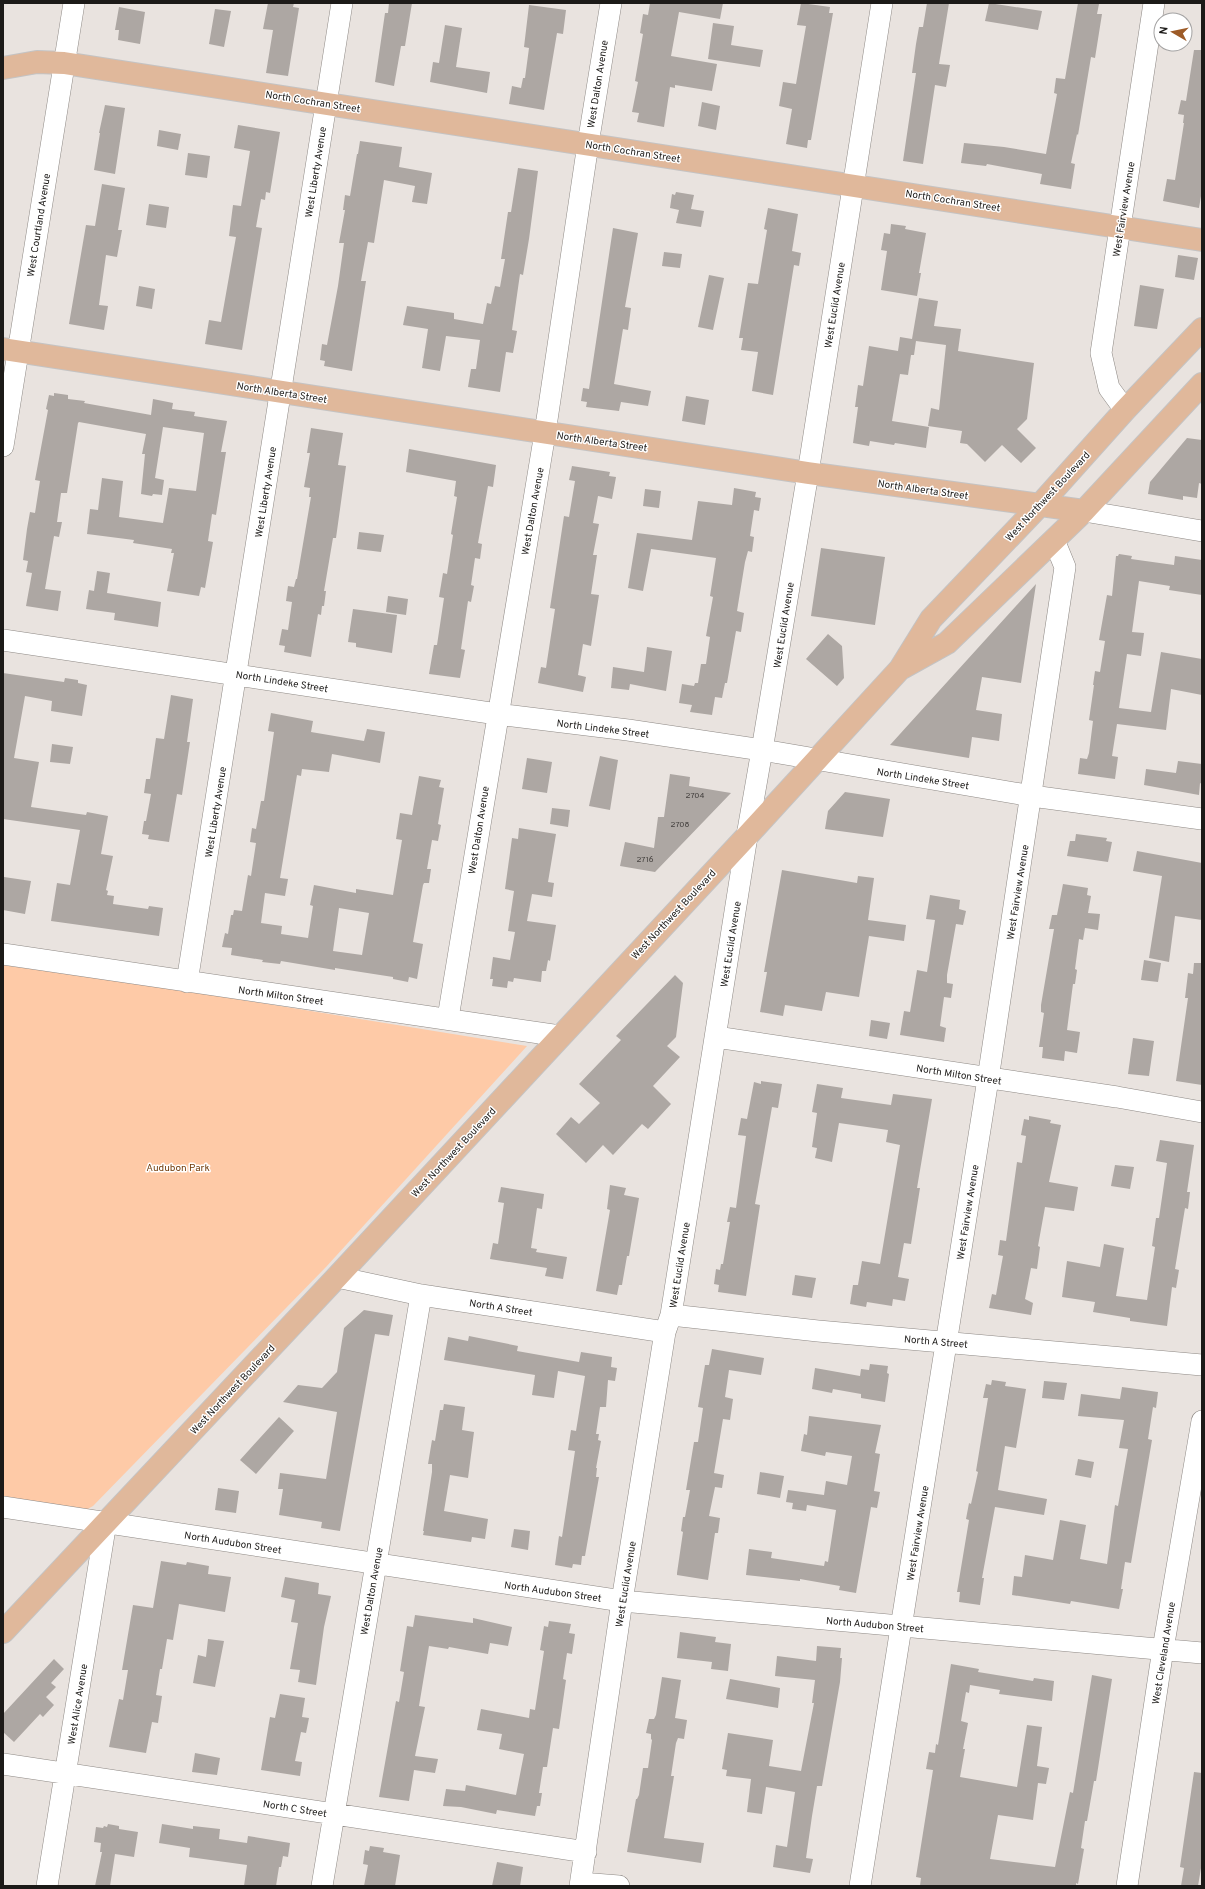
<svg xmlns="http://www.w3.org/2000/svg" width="1205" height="1889" viewBox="0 0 1205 1889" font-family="Overpass,sans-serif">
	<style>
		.green { fill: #fecaa7 }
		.building { fill: #ada7a3; fill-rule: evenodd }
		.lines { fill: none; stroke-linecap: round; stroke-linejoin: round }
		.minor-casing { stroke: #8e8985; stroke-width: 22 }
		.major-casing { stroke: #c4c3c3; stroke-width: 24 }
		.minor { stroke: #fff; stroke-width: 21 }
		.major { stroke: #e0b89b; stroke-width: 22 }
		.labels { text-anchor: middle; stroke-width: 3; stroke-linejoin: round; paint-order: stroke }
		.number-label { font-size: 8px; fill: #403d3b }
		.street-label { font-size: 10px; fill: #1c1a18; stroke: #fff }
		.park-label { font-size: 10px; fill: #703a08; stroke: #fff }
	</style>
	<rect width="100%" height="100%" fill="#e9e3df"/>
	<path class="green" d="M3,965L187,991L527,1046L326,1267L93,1506L86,1510L3,1496Z"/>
	<path class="building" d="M268,3H294L293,7L299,8L288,76L266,73L273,30L263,29Z
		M389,3H412L405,46H401L394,86L375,82L385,13H388Z
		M650,3H723L720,19L679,12L671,56L717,64L712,91L675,85V88L670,87L664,127L637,122L639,113L632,112L638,82L635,81L643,34L640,33L643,14L648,15Z
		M801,3L830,7L829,13H833L811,140H808L807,148L786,144L792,109L779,106L783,82L796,84L806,26L797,25Z
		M927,3H949L939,64L950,65L946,87L935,85L923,164L903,161L916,73H912L916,44L919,27H923Z
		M989,3L1042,11L1038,30L985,21Z
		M1078,3L1099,4L1097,14H1102L1095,58L1091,57L1078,135L1077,134L1071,163L1075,164L1071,189L1040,184L1042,174L987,164L986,166L961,163L964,143L1004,147L1046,154L1057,94L1054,93L1056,78L1065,79Z
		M529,5L566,10L563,34L557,33L544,110L509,104L512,86L521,88L523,78H525L529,48L524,47Z
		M119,7L145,12L140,44L118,40L119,30H115Z
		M215,9L231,11L224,47L209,44Z
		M713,23L734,26L731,45L763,50L760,67L708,59Z
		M445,25L462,28L456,67L490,72L487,93L430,82L433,62L439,63Z
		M1194,50H1202V190L1199,208L1163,201L1167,179L1175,180L1184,123H1183L1184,115L1178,114L1181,100L1186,101Z
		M702,102L720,106L716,130L698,126Z
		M105,105L125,108L115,174L94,170L100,133H99Z
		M238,125L280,132L270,193L266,192L265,200L261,199L256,227L262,228L242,350L205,344L209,320L221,322L236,237L229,236L233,205L241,206L250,151L234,148Z
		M159,130L181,134L178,150L157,146Z
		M360,141L402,147L399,167L432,173L427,204L412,202L415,186L384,180L374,243L368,242L361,281H366L352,371L324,366L325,361L320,360L322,344L327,345L338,286L344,243H339L345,210H343L345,195L350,196L357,154H358Z
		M188,153L210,156L207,178L185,175Z
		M518,168L538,171L529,239L523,275L520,274L512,330L517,331L513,353L506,352L500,392L468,387L471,369H476L480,340L446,336L440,371L422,368L428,329L403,325L407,306L454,313V319L483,324L487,303L491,304L495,286L500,287L505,259H501L508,212H511Z
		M102,184L125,188L118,230H122L117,257L106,255L99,305L108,306L104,330L69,324L86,225L95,226Z
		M676,192L694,195L691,209L704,211L701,227L676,223L679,210L670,208L672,194L675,195Z
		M149,204L169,207L166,228L146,225Z
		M768,208L798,214L792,251L801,253L799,266L794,265L773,395L752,391L758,352L741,350L743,338H739L748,283L758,284L767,230L764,229Z
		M891,224L906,226L905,229L926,233L919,273H921L917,296L881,290L887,251L881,250L884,233L890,234Z
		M613,228L638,233L625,307L631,308L628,330L623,329L614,384L651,391L648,406L621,402L619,411L586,407L587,402L581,401L583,388L589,389Z
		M664,252L682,254L680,268L662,266Z
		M1178,255L1198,258L1194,280L1175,277Z
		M709,275L724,278L713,330L698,327Z
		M1140,285L1164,289L1157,329L1134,326Z
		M139,286L155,289L152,309L136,306Z
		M919,298L938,301L934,326L961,329L958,351L1034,363L1027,419L1017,429L1036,448L1021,463L1002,445L985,462L967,444L960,443L962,431L928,426L931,408L939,410L946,345L916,341L914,355H911L908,375L900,374L892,421L929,427L926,448L895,443L894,445L870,441L869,446L853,443L858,407H855L858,385L863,386L869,346L898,351L900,337L912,339Z
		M54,393L68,395V399L85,401L84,403L151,415L153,399L173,403L172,409L195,412L194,416L227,421L221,452H226L216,515L212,514L208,541L213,542L205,588L201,587L199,596L167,591L174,553H171L172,549L133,543L134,540L87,534L90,509L98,510L102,478L123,481L119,517L163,523L169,488L196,491L204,433L163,427L155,478L164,480L162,495L153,494L152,496L141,494L145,454H142L146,434L79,422L78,423L67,493H61L57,522H62L59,537L54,536L45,589L61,591L58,611L26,606L32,573L26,572L28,561L23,560L27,529L30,512L35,513L40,481L35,480L48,410L46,409L49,395L54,396Z
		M686,396L709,400L705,425L682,421Z
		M311,428L343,433L338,465L346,466L336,538H333L324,591H326L324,606H322L321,615L318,614L311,657L284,652L285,646L279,645L282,629L288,630L292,602L286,601L288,586L294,587L296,579H297L311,497H309L310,488L304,487L310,453H307Z
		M1187,438L1202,440V484L1199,483L1197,498L1183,496V500L1148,494L1150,482Z
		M409,449L496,465L493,487L488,486L478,543L482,544L480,559L475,558L471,585L474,586L471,602L468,601L461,649L465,650L460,678L429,674L434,645H437L444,598L439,597L443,573L447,574L453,535L451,534L457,497L454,496L456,481L406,472Z
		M572,466L610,472L609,476L616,477L612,499L598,496L593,523L599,524L593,555H597L591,594L599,595L591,646L583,644L578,675L586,677L583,692L538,683L541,667L546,668L555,609L550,608L564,516L569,517L575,481L569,480Z
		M734,488L756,492L755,497L761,498L759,511L754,510L750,536L754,537L752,552L748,551L745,562L737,611L744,613L741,632L736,631L727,683H725L722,698L715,697L712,715L690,712L692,705L679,703L682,684L694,686L695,683H698L701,664H706L710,637L706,636L713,597L710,596L716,558L651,549L643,591L628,588L637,533L692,540L698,501L732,505Z
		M645,489L661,491L659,508L643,506Z
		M359,532L384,535L381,552L357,549Z
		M821,548L885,557L875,625L811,616Z
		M1119,554L1132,556L1131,559L1174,565L1175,556L1202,560V595L1169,590L1170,586L1139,581L1132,632L1144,633L1141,656L1127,654L1119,708L1151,712L1161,652L1202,659V695L1171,689L1166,730L1117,724L1112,756L1118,757L1115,779L1078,774L1080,758L1087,759L1089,753L1093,721L1089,720L1094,685H1093L1095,671L1100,672L1105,641L1099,640L1107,595L1112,596L1116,556H1118Z
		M97,571L110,573L107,593L161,602L158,627L114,620L115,613L86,609L89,590L94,591Z
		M1036,584L1021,683L982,677L976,710L1002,714L999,741L972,737L969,758L890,745Z
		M388,596L408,599L406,615L386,612Z
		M353,609L397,615L392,653L356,647V643L348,642Z
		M828,634L842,646L844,678L837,686L806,659Z
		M647,647L672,651L666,691L630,684L629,690L611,688L613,667L644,672Z
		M3,673L64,682L65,678L78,680V683L87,685L82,716L51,711L52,701L25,696L14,758L39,762L31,807L86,815L87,812L108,816L101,854L113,856L106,890L108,891L107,895L114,896L113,904L148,909L149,906L163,908L159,936L51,921L57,883L70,885L80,830L3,819Z
		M171,695L193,699L187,742H190L182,795L177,794L169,842L148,839L149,835L142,834L144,821H146L151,794L144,793L146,779H150L156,738L164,739Z
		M271,713L313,721L311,732L364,741L367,729L385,732L380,763L332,754L329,772L302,769L301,776L297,775L280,878L288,879L285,896L265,893L261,923L282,926L281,934L308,938L313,906L310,905L314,885L356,893V889L393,895L402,840L396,839L400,813L412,815L419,776L441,780L439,787L444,788L438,824L441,825L438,841L432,840L427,869H431L429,883H424L423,885L413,942L423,944L417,979L409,977L408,982L393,979V977L335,968V970L281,961L280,964L262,962L263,960L231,955L232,948L222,947L225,933L228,934L231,915H233L234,910L242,911L248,875L251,876L256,843L250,842L252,828L256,829L261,801H264L274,732L268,731ZM339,908L369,913L362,955L333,951Z
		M52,744L73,747L70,764L50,762Z
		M600,756L618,760L610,810L589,806Z
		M527,758L552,762L547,793L522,789Z
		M1178,761L1202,764V784L1200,783L1199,795L1144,785L1146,769L1176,773Z
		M670,774L690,777L689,786L731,793L655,872L620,866L625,842L654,848L658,817H664Z
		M845,792L890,799L883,837L825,829L828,811Z
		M552,808L570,810L568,827L550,824Z
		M519,828L556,834L548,882L554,883L552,897L532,894L527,921L556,925L550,961L548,960L546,971H542L541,982L514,978L513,982L508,981L507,988L492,986L493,979H490L493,957L510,960L515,932L508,931L514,891L505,889L512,838L518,839Z
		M1076,834L1107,838L1106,841L1112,842L1108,862L1067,856L1070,841H1075Z
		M1137,851L1202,863V920L1175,916L1169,962L1149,958L1162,876L1133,871Z
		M782,870L857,883L858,876L874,878L868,920L906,925L904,941L869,936L859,997L826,992L822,1011L785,1005L783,1016L760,1012L767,972H764Z
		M4,877L31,881L25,914L3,910Z
		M1063,884L1088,888L1087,895L1091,896L1088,913L1100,914L1098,930L1085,928L1083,940L1079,939L1075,969L1077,970L1075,984H1073L1067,1030L1080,1032L1077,1053L1065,1051L1064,1061L1042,1058L1043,1047H1039L1044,1013L1041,1012V1005L1054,929H1049L1052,915H1057Z
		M930,895L960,900L959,909L966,911L963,925L956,924L947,975V983L953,984L951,998L944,997L940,1026L946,1028L944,1042L900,1035L904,1011L910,1012L917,970L927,972L935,920L926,919Z
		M1144,960L1161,963L1158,982L1141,980Z
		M1194,963H1202V1085L1176,1081L1188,998H1185L1188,973L1193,974Z
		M675,975L683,983L676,1037L667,1046L680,1057L653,1086L671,1104L648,1129L642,1124L613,1155L603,1145L586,1163L556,1134L571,1117L579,1124L600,1103L579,1084L621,1040L616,1036Z
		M871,1020L890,1023L887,1039L869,1036Z
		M1133,1038L1154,1041L1149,1076L1128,1074Z
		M761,1081L782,1084L778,1108L772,1107L755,1204L760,1205L746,1296L718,1292L719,1285L714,1284L716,1269L720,1270L721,1264H723L730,1222H727L730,1207L736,1208L746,1136L738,1135L741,1118L747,1119L754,1082L761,1084Z
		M817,1084L843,1088L841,1098L891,1105L893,1094L932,1099L917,1188H920L911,1244L904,1243L898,1277L909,1279L905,1301L893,1299L892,1306L867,1302L866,1307L850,1304L853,1285H858L862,1261L880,1264L900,1145L886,1142L888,1130L839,1123L832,1162L815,1158L817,1148L812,1147L817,1113L812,1112Z
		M1029,1116L1051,1120L1050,1123L1061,1125L1049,1182L1078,1187L1074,1211L1045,1207L1038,1246L1040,1247L1037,1269L1031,1268L1025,1299L1033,1303L1031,1315L989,1308L992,1294L996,1295L1003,1256L998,1255L1000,1240L1006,1241L1017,1162L1022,1163L1026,1136L1021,1135L1024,1119L1029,1120Z
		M1160,1140L1194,1145L1187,1192H1190L1188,1209L1185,1208L1175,1269L1179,1270L1176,1288L1172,1287L1167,1326L1130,1321V1318L1093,1312L1095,1302L1062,1297L1067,1261L1100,1267L1104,1244L1124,1248L1116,1296L1147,1300L1155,1247L1152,1246L1156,1218H1159L1167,1163L1156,1161Z
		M1115,1165L1134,1167L1130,1189L1111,1186Z
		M610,1185L626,1188L624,1195L639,1198L629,1256H627L622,1285H619L617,1295L596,1291L610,1210L607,1209Z
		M501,1187L544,1194L542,1209L537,1208L531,1248L537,1249L536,1252L567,1257L563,1279L545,1276L547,1268L490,1259L493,1243L498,1244L504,1203L498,1202Z
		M795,1275L816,1278L812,1298L792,1295Z
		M364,1310L393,1315L389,1336L375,1334L340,1531L321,1528L322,1522L279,1515L283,1489H278L280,1473L326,1479L337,1412L283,1402L298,1385L322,1388L337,1372L344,1328Z
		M469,1336L518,1346L517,1351L579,1362L581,1352L612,1357L611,1367L617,1368L615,1381L608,1380L606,1407H600L596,1434H599L598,1440L601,1441L596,1468H597L596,1477H599L585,1556H582L581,1565L573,1564L572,1568L555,1565L559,1536L562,1537L575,1451L568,1450L571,1430L576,1431L585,1376L558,1371L554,1398L532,1395L535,1375L444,1360L448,1337L468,1341Z
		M712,1349L764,1358L761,1375L729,1370L725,1397L733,1399L730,1420L723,1419L714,1473L724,1475L722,1488L715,1487L709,1516L720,1518L718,1533H715L708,1580L677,1575V1573L683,1532L681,1531L683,1517H685L690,1490H686L694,1442H698L703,1408L698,1407L705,1365H709Z
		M870,1364L888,1366L887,1373L889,1374L885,1402L861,1398V1394L833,1389L832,1393L812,1389L815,1368L860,1376L861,1369L869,1370Z
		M992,1380L1006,1382L1005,1386L1026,1389L1016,1448L1005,1446L998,1490L1047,1499L1044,1515L995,1507L982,1578H984L980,1605L959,1602L960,1592H957L969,1520L966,1519L969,1503L971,1504L978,1472L976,1471L988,1398H983L986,1384L991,1385Z
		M1044,1381L1067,1383L1064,1400L1042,1398Z
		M1122,1387L1158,1392L1156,1408L1153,1407L1148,1439L1152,1440L1131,1563L1125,1562L1121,1589H1123L1119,1609L1071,1601L1070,1604L1012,1595L1014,1576L1022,1577L1025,1555L1053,1560L1060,1520L1086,1525L1080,1559L1107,1564L1115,1505L1118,1506L1128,1449L1119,1448L1124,1420L1078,1416L1081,1394L1120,1399Z
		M444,1404L465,1407L462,1430L474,1432L468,1478L450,1475L444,1511L488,1519L485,1539L472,1537L471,1542L423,1535L424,1531H423L432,1472V1464H428L432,1440L435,1441L440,1410H443Z
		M809,1416L881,1425L875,1453L880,1454L874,1491L880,1492L877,1508L871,1507L856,1593L839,1590L840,1586L800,1579V1581L746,1575L749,1549L772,1552L771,1558L824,1566L825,1561L828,1562L836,1510L807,1505L806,1511L792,1509L793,1503L786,1502L788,1490L824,1495L826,1481L847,1485L852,1456L826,1452L825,1456L801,1451L804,1434L807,1435Z
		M279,1417L294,1431L256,1474L240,1460Z
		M1078,1459L1094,1462L1091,1478L1075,1475Z
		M760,1472L784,1476L780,1498L757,1494Z
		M218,1488L239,1491L236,1513L215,1510Z
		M514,1529L530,1531L528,1550L511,1547Z
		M161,1561L186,1565L187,1562L209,1566L208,1574L231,1577L225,1612L179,1604L173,1640L167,1639L162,1669H160L156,1695L162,1696L158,1723L152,1722L146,1753L109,1747L119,1699L123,1700L128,1670H122L133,1605L153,1608Z
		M285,1577L319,1583L318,1594L331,1596L324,1627L316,1685L298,1682L300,1670L290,1669L298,1623L291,1622L295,1600L281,1597Z
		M415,1615L473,1623V1618L512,1627L508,1646L490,1643L488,1654L449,1647L448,1649L429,1646L419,1706L425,1707L415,1756L438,1759L435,1773L414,1770L409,1801L379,1797L396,1701L399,1702L404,1672L400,1671L407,1626L413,1627Z
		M549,1621L571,1624L569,1633L575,1634L572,1654L567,1653L563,1679L566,1680L559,1729L553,1728L547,1767H543L539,1793H542L540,1806H537L535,1816L497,1810L496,1814L461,1807L443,1806L446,1789L465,1791L466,1785L516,1795L524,1754L499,1749L502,1734L477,1730L481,1709L529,1718L530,1709L535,1710L544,1651L540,1650L544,1626L548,1627Z
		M680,1632L716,1637L715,1642L731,1644L728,1671L711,1669L712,1662L677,1658Z
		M208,1639L224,1641L215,1687L193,1683L198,1655L206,1657Z
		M817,1646L841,1648L840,1658H842L840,1682L822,1786H817L812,1816L806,1858L813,1859L810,1873L773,1867L776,1845L787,1847L795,1792L766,1787L762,1814L747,1812L751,1779L726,1776L727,1770L722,1769L728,1733L773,1740L769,1766L801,1771L814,1703H812L815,1680L775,1676L777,1656L816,1661Z
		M54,1659L64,1669L51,1683L56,1687L46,1697L54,1705L43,1717L40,1714L14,1742L3,1732V1714Z
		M951,1664L979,1669L978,1672L1033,1681L1034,1678L1054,1681L1052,1701L999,1694L1000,1690L970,1685L969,1693L966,1692L961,1721L968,1723L963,1749H965L960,1777L1017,1787L1027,1725L1042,1727L1037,1766L1049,1768L1046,1784L1038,1783L1033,1820L998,1815L990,1859L1055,1867L1070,1792L1073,1793L1092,1675L1112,1679L1096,1781H1094L1087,1821H1085L1081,1848L1084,1849L1078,1884L1076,1883V1886H920L921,1878L916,1877L933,1770L926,1769L929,1752L935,1753L936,1744L938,1745Z
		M662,1677L681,1680L675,1718L687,1720L684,1739L678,1738L676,1743L671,1776H674L664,1838L704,1843L701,1863L627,1852L636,1799H637L639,1795L643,1768H648L652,1740L651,1739V1734L646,1733L649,1719H654L656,1715Z
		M730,1679L780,1688L778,1708L726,1699Z
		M280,1694L305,1698L302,1717L309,1718L306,1733L301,1732L295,1761L302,1762L300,1776L261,1770L270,1717L275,1718Z
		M195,1753L220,1758L217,1775L192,1772Z
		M1194,1772L1202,1773V1862L1198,1886H1181L1184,1868L1180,1867Z
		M108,1824L119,1826V1829L138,1832L134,1857L115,1854L110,1886H95L102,1852H100L101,1843L94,1842L96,1827L103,1828L104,1826L107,1827Z
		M162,1824L193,1829V1826L220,1829L219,1839L247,1843L248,1836L290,1843L288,1857L283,1856L281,1867H279L276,1886H244L247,1865L189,1857L190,1848L159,1843Z
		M370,1846L384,1848L383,1852L400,1855L395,1886H364L368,1865L363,1864L365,1850L369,1851Z
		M497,1862L523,1867L520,1886H492Z"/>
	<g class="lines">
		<g class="minor-casing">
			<path id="minor" d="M1125,410L1109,388L1101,353L1154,3
				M3,446L74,3
				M1084,511L1202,531
				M3,640L497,714L628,730L762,750L1032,796L1202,819
				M3,954L560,1036
				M187,982L342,3
				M448,1018L545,433L588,144L611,3
				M716,1037L1117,1097L1202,1112
				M337,1277L421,1295L665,1332
				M671,1315L818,1331L1202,1365
				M3,1507L622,1601L1202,1653
				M3,1764L586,1852
				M581,1883L619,1886
				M47,1886L106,1522
				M322,1886L421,1295
				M580,1886L622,1601L665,1332L671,1315L747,836L762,750L808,473L882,3
				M860,1886L988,1079L1065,567L1054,540
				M1127,1886L1163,1649L1202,1421"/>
		</g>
		<g class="major-casing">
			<path id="major" d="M3,68L37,62L64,63L1202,240
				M3,349L808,473L1084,511
				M902,668L947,643L1084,511L1202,384
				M3,1632L337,1277L747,836L900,669L931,619L1039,506L1125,410L1202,329"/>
		</g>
		<use href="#minor" class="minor"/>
		<use href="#major" class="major"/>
	</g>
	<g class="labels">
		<g class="number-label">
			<text x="695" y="798">2704</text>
			<text x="680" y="827">2708</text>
			<text x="645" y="862">2716</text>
		</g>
		<g class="street-label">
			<text transform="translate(597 84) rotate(-81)" y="4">West Dalton Avenue</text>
			<text transform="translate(313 101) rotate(9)" y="4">North Cochran Street</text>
			<text transform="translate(633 151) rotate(9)" y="4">North Cochran Street</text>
			<text transform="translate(315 172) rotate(-81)" y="4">West Liberty Avenue</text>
			<text transform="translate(953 200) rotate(9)" y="4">North Cochran Street</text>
			<text transform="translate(1123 209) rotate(-81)" y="4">West Fairview Avenue</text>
			<text transform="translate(38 225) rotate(-81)" y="4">West Courtland Avenue</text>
			<text transform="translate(834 305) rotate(-81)" y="4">West Euclid Avenue</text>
			<text transform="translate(282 392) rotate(9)" y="4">North Alberta Street</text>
			<text transform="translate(602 441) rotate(8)" y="4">North Alberta Street</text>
			<text transform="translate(923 489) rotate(8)" y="4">North Alberta Street</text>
			<text transform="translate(265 492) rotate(-81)" y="4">West Liberty Avenue</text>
			<text transform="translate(1047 496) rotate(-47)" y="4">West Northwest Boulevard</text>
			<text transform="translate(532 511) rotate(-80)" y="4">West Dalton Avenue</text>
			<text transform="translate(783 625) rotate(-81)" y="4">West Euclid Avenue</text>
			<text transform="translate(282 681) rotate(9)" y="4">North Lindeke Street</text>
			<text transform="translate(603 728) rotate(7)" y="4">North Lindeke Street</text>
			<text transform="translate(923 778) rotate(9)" y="4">North Lindeke Street</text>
			<text transform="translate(215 812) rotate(-81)" y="4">West Liberty Avenue</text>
			<text transform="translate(478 830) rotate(-81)" y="4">West Dalton Avenue</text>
			<text transform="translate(1017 892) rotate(-81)" y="4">West Fairview Avenue</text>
			<text transform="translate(673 914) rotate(-47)" y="4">West Northwest Boulevard</text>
			<text transform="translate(730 944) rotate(-81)" y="4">West Euclid Avenue</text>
			<text transform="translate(281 995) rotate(8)" y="4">North Milton Street</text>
			<text transform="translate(959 1074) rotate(9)" y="4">North Milton Street</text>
			<text transform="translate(453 1152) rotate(-47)" y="4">West Northwest Boulevard</text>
			<text transform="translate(967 1212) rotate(-81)" y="4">West Fairview Avenue</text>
			<text transform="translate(679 1265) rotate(-81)" y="4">West Euclid Avenue</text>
			<text transform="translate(501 1307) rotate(9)" y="4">North A Street</text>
			<text transform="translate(936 1341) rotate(5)" y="4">North A Street</text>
			<text transform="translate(232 1389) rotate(-47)" y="4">West Northwest Boulevard</text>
			<text transform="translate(917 1533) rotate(-81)" y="4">West Fairview Avenue</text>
			<text transform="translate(233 1542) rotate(9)" y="4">North Audubon Street</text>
			<text transform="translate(625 1584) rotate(-81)" y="4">West Euclid Avenue</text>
			<text transform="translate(371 1591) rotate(-80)" y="4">West Dalton Avenue</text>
			<text transform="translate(553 1591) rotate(8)" y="4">North Audubon Street</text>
			<text transform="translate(875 1624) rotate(5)" y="4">North Audubon Street</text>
			<text transform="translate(1163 1653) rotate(-81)" y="4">West Cleveland Avenue</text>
			<text transform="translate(77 1704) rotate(-81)" y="4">West Alice Avenue</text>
			<text transform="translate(295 1808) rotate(9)" y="4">North C Street</text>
		</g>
		<g class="park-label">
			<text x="178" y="1171">Audubon Park</text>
		</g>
	</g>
	<rect width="1205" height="1889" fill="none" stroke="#1c1a18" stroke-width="8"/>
	<g transform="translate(1173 32) rotate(279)"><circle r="19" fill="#ffffff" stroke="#a4a3a3"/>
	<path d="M0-3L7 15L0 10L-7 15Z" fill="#9d5b27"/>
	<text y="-6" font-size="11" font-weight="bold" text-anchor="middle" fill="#1c1a18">N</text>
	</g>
</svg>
